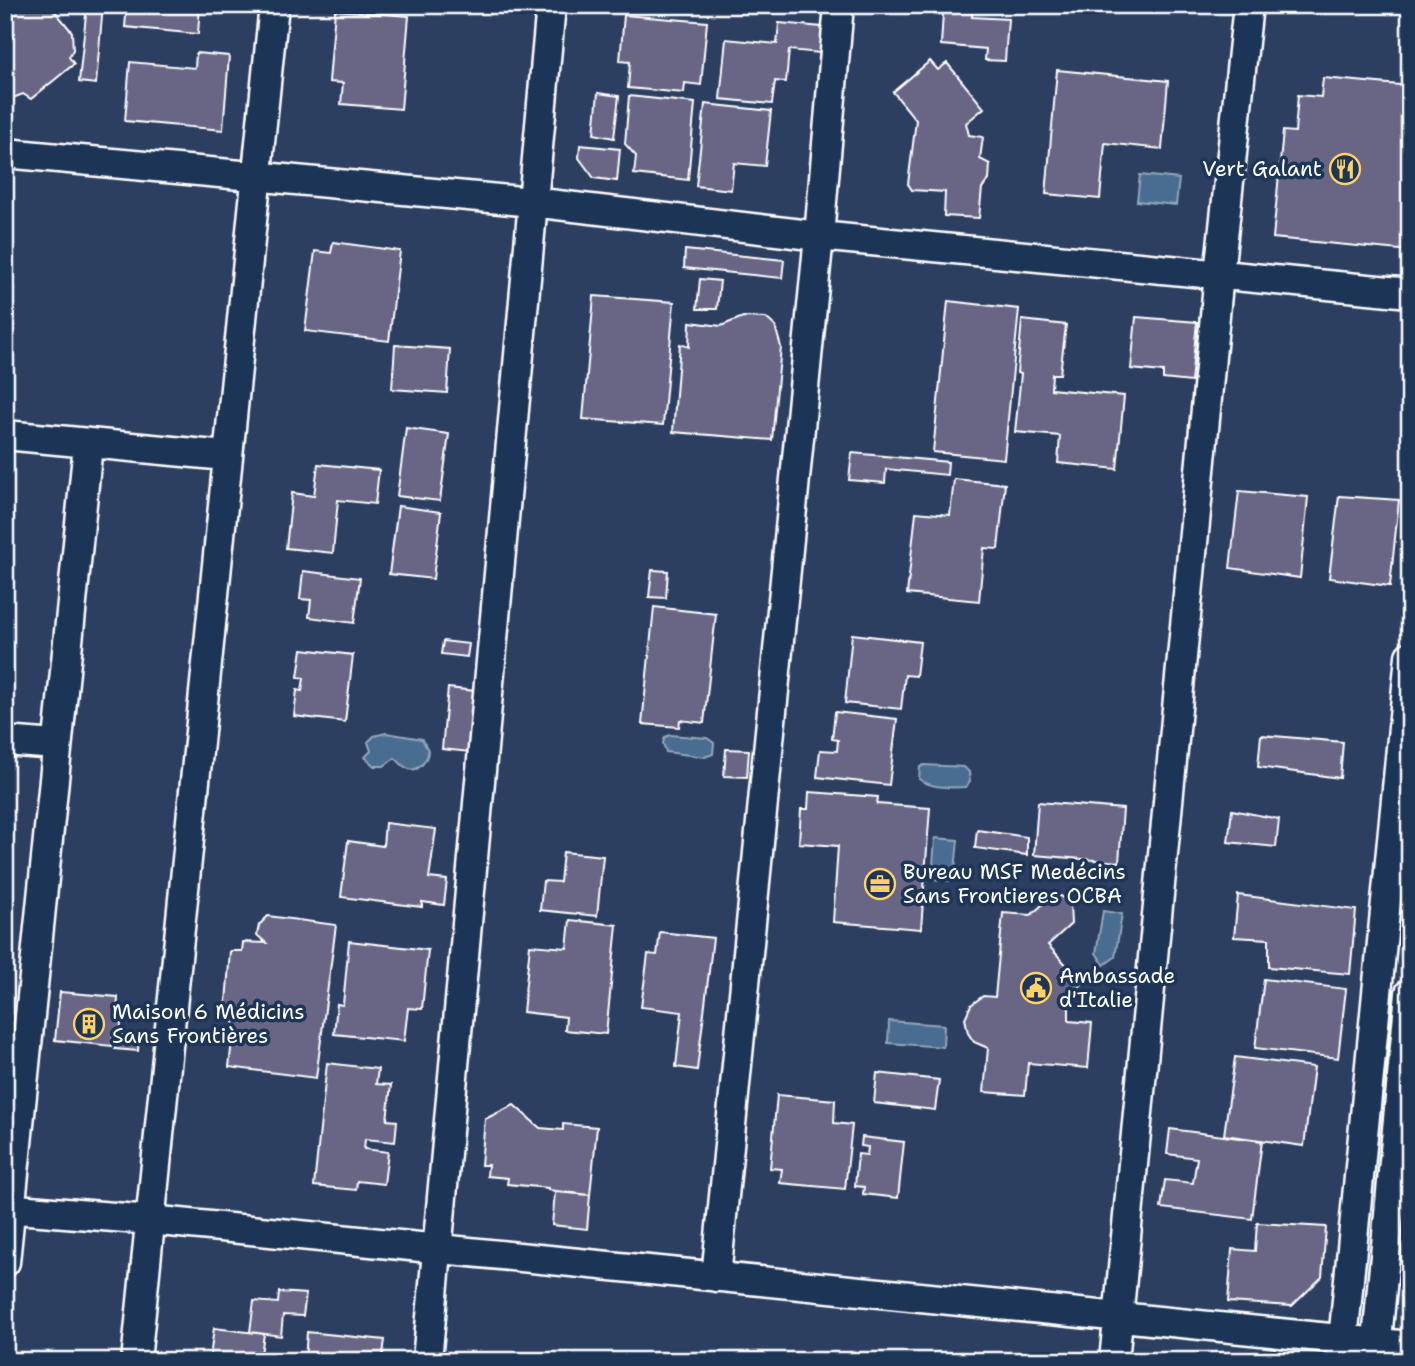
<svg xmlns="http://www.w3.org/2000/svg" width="1415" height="1366" viewBox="0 0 1415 1366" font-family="'Shantell Sans',sans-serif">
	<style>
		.water { fill: #496d90; stroke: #92a7bc; stroke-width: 2 }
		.building { fill: #696685; stroke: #fff; stroke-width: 2 }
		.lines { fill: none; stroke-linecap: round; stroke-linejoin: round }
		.minor-casing { stroke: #fff; stroke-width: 33 }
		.minor { stroke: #1d3557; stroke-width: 28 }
		.labels { text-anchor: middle; stroke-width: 7; stroke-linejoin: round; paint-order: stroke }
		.poi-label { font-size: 21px; fill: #fff; stroke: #1d3557; text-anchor: start }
	</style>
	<rect width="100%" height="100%" fill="#2c3f60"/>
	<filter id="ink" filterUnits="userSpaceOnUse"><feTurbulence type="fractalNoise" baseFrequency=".0143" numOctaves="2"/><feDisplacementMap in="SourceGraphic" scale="14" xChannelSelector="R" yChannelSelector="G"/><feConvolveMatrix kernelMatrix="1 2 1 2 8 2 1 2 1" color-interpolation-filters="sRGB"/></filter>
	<g filter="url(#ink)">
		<path class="water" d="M1140,175L1179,179L1176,205L1137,201Z
			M386,733L422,739L428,750C428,759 420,772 409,769C404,768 399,761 395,758L384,766H374L365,757L371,751L368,742L374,736Z
			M670,735L707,738L714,743L713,754L705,757L666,752L663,743L665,737Z
			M924,765L964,767L969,772L970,782L966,787C951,788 930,788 919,779L920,767Z
			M935,838L958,840L954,881L932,879Z
			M1103,911L1122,914L1115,957L1104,965L1096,953Z
			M889,1021L944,1025L943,1047L888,1043Z"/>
		<path class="building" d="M5,5H50L72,32L73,50L69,57L74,64L31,99L23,94L5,101Z
			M87,5H103L96,84L79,82Z
			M127,5H200L198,34L125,27Z
			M924,5H973L972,17L1008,19L1005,61L985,60L986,49L941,45L943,13L924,11Z
			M335,10L409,16L401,109L341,104L343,83L329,82Z
			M624,15L707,22L701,85L685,83L684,93L628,88L630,62L620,61Z
			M779,23L822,27L820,53L789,50L786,82L775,81L772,104L720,99L726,39L777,44Z
			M196,53L229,56L223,130L125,121L130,62L195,68Z
			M930,61L938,70L947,63L984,108L966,123L969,135L983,137L980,159L990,164L989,180L982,188L979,218L944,216L945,192L912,190L908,184L916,120L893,92Z
			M1057,70L1168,81L1162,149L1105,143L1100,199L1046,194Z
			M1323,78L1410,86V251L1273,238L1283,131L1295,132L1298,95L1321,97Z
			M598,93L619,96L614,138L594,134Z
			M629,96L695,103L688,180L634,174L636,156L625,144Z
			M705,104L771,111L765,166L734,163L731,190L696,186Z
			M580,145L620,149L617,181L594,178L579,158Z
			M333,242L400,251L389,341L305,331L315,251L331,253Z
			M685,250L784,260L782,278L684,268Z
			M700,279L720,281L717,309H697Z
			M594,296L674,302L663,425L583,419Z
			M948,301L1019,309L1004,459L933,452Z
			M743,317L766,318L775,326L781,347L772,440L673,432L680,344L689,347L690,322L721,326Z
			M1136,317L1197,322L1191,382L1163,379V372L1131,369Z
			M1022,320L1066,325L1060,374H1052L1051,389L1124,396L1117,469L1058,463L1060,436L1015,432L1021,374L1017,373Z
			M395,345L450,349L447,393L392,389Z
			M406,428L449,434L440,501L397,496Z
			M852,453L948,462L947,475L886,469L885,483L849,480Z
			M318,464L379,470L375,504L338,500L333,553L286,548L292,493L314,496Z
			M954,479L1005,484L998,549L984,548L979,601L907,594L916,512L950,515Z
			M1239,491L1308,497L1300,578L1230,568Z
			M1339,496L1399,500L1390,586L1329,578Z
			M398,506L441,512L433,579L389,574Z
			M652,570L668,571L666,598L649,597Z
			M303,571L360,578L354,623L309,617L311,600L300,599Z
			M654,607L716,614L704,723L680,720L679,727L642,724Z
			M852,634L920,642L916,676L905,675L901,709L845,703Z
			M443,641L469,644L467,657L441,654Z
			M302,649L353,655L345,722L294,716L297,690L302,691L304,678L298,677Z
			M448,688L475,691L470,752L442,749Z
			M835,712L897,719L889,785L817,777L820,750L837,751L838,740L832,739Z
			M1261,735L1343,742L1340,778L1258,767Z
			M726,749L749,750L747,777L724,776Z
			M809,792L878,797L877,804L930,808L921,929L833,922L838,846L799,843L801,809H808Z
			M1038,802L1123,809L1119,862L1034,855Z
			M1232,810L1279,819L1276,847L1228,842Z
			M385,823L436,829L429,878L447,880L444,905L422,902V907L341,897L348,841L383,846Z
			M977,830L1027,837V855L975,848Z
			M563,852L603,856L597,916L540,910L543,881L560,882Z
			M1238,895L1356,910L1350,974L1269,967V939L1234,937Z
			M1061,896L1070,903L1071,924L1048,945L1083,983L1063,1002L1069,1009V1021L1092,1023L1088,1068L1028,1063L1025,1095L984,1092L988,1048L974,1042L968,1033L965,1018L971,1005L983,996L995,997L1003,913L1031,915L1050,898Z
			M268,916L336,925L316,1078L229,1067L234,1023L225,1016L230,951H242L243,942L266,943L257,935L259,925Z
			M570,920L617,925L606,1034L565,1030L566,1017L523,1012L530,945L567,948Z
			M660,932L713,938L697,1070L676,1067L682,1012L641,1007L648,954L657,955Z
			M349,941L428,950L422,1009L408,1008L404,1041L334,1034L337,1004L343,1005Z
			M1264,979L1346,989L1338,1058L1255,1048Z
			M60,992L118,997L117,1015H122L120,1033H113L112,1046L55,1040Z
			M117,1034L139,1036L138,1051L115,1049Z
			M1235,1057L1314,1067L1304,1146L1224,1135Z
			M327,1063L378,1069L376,1084L391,1085L387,1120L397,1121L395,1142L365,1139L364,1149L388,1152L384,1184L357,1181L356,1190L314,1186Z
			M877,1073L939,1080L935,1110L874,1103Z
			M777,1095L835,1100L834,1123L852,1125L845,1189L780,1183L782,1169L770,1168Z
			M514,1105L540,1128L563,1130V1124L597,1127L590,1195L548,1190V1188L507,1184L508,1178L487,1176L488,1165H481L485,1119Z
			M1170,1129L1262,1141L1252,1219L1161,1208L1165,1180L1193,1183L1197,1158L1167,1154Z
			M862,1137L904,1142L898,1198L863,1194L864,1187L855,1186L858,1154L867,1155L868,1147L861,1146Z
			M555,1192L590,1195L587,1229L552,1225Z
			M1257,1223L1326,1227L1322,1277L1292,1306L1228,1302L1232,1249L1255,1251Z
			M279,1292L306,1294L303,1316L283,1315L281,1336L250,1332L254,1301L278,1303Z
			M214,1328L264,1334L260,1361L210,1357Z
			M307,1332L385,1340L382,1361H305Z"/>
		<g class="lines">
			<g class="minor-casing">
				<path id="minor" d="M5,153L532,202L819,236L1410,293
					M5,435L226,456
					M5,741L56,745
					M5,1208L150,1220L1410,1346
					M5,1262L88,445
					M716,1277L819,236L839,5
					M136,1361L274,5
					M427,1361L551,5
					M1114,1361L1219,274L1248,5
					M1341,1361L1410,656
					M1375,1361L1410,993"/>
			</g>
			<use href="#minor" class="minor"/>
		</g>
	</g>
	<defs>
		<g id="restaurant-ring" transform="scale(1.575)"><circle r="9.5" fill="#1d3557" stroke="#ffd166" stroke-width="1.5"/><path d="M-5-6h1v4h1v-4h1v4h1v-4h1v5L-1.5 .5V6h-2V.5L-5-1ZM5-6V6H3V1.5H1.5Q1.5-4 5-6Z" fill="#ffd166"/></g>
		<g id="office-ring" transform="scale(1.575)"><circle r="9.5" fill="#1d3557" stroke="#ffd166" stroke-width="1.5"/><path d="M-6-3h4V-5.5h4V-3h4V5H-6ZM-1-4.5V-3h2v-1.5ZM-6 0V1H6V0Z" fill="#ffd166"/></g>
		<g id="civic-ring" transform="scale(1.575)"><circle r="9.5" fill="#1d3557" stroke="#ffd166" stroke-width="1.5"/><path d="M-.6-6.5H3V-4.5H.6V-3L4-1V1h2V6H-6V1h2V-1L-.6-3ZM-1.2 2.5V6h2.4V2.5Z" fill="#ffd166"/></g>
		<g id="building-ring" transform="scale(1.575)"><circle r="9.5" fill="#1d3557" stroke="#ffd166" stroke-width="1.5"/><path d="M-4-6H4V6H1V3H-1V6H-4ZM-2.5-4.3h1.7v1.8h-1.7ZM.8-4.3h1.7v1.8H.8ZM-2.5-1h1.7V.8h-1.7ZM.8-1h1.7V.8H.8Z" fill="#ffd166"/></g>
	</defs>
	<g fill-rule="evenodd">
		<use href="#restaurant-ring" x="1345" y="169"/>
		<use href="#office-ring" x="880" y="884"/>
		<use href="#civic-ring" x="1036" y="988"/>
		<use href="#building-ring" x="89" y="1024"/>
	</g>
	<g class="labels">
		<g class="poi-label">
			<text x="1322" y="176" text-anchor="end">Vert Galant</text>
			<text x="903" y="879">Bureau MSF Medécins<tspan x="903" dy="24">Sans Frontieres OCBA</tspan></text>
			<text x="1059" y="983">Ambassade<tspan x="1059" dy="24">d'Italie</tspan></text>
			<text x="112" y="1019">Maison 6 Médicins<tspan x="112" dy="24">Sans Frontières</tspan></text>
		</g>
	</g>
	<rect width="1415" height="1366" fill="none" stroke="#1d3557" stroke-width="28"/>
	<rect x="14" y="14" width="1387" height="1338" fill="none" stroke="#fff" stroke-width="2.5" filter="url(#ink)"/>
</svg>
